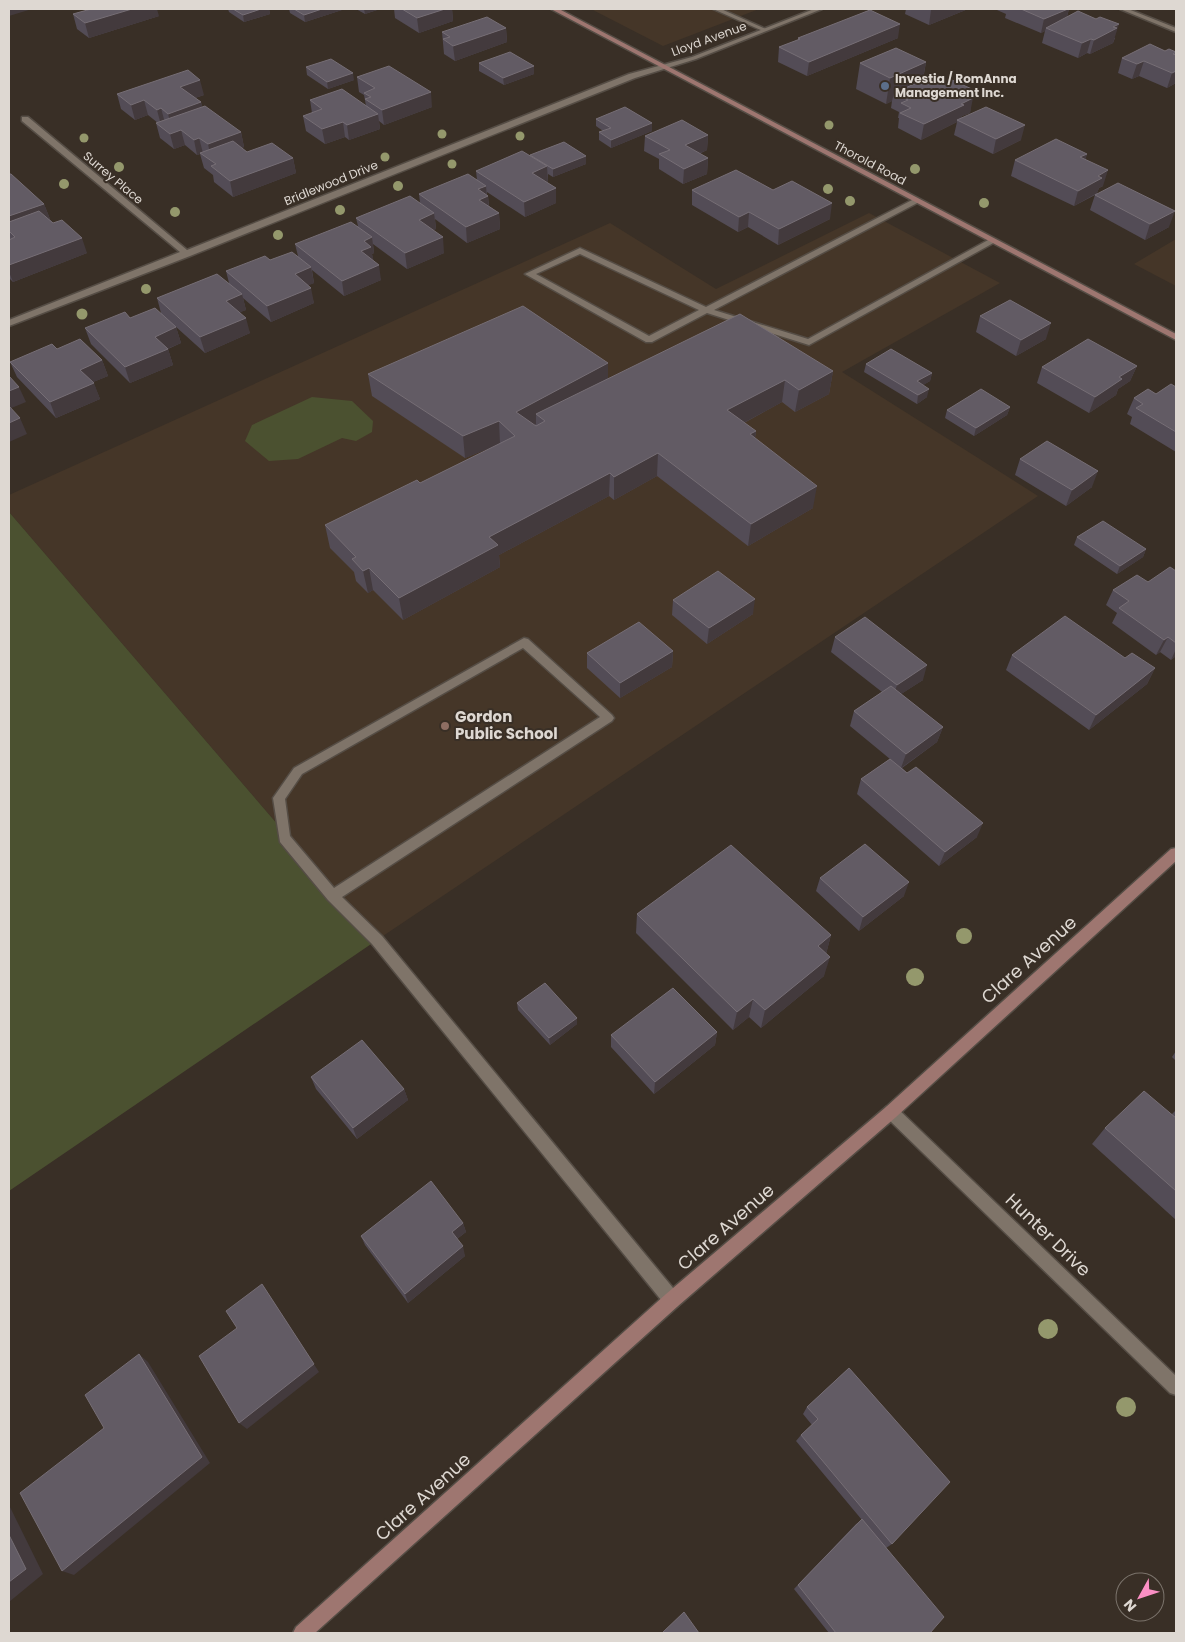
<svg xmlns="http://www.w3.org/2000/svg" width="1185" height="1642" viewBox="0 0 1185 1642" font-family="Poppins,sans-serif">
	<style>
		.built { fill: #453628 }
		.green { fill: #4b5130 }
		.lines { fill: none; stroke-linecap: round; stroke-linejoin: round }
		.lane-casing { stroke: #554d45; stroke-width: 3 }
		.street-casing { stroke: #554d45; stroke-width: 3 }
		.secondary-casing { stroke: #554d45; stroke-width: 3 }
		.lane { fill: #7f7469; fill-rule: evenodd }
		.street { fill: #7f7469; fill-rule: evenodd }
		.secondary { fill: #9e7670; fill-rule: evenodd }
		.tree { fill: #94986c }
		.wall { fill: #534c56 }
		.shaded-wall { fill: #433a3d }
		.building { fill: #625b64; stroke: #766e75 }
		.service-dot { fill: #5c6f8a; stroke: #392f26; stroke-width: 2 }
		.education-dot { fill: #8d6e63; stroke: #392f26; stroke-width: 2 }
		.labels { text-anchor: middle; stroke-width: 4; stroke-linejoin: round; paint-order: stroke }
		.far-street-label { font-size: 12px; fill: #ded8d2; stroke: #392f26 }
		.far-poi-label { font-size: 12px; font-weight: bold; fill: #ded8d2; stroke: #392f26; text-anchor: start }
		.poi-label { font-size: 15px; font-weight: bold; fill: #ded8d2; stroke: #392f26; text-anchor: start }
		.near-street-label { font-size: 18px; fill: #ded8d2; stroke: #392f26 }
	</style>
	<rect width="100%" height="100%" fill="#392f26"/>
	<path class="built" d="M591,9H759L663,46Z
		M869,213L1000,283L842,372L1038,496L377,940L9,512V495L610,223L716,289Z
		M1176,239V286L1134,264Z"/>
	<path class="green" d="M312,397L352,401L373,421L372,432L356,441L342,438L298,459L269,461L245,441L252,425Z
		M9,512L377,940L9,1191Z"/>
	<g class="lines">
		<g class="lane-casing">
			<path id="lane" d="M713,9H721L768,30L763,31Z
				M914,199L921,201L714,310L808,339L990,239L997,241L809,345L707,313L652,342H646L525,274L580,248L706,307ZM580,254L699,310L649,336L536,274Z
				M524,638L528,639L612,715L614,718L612,721L342,897L382,936L678,1294L680,1300L678,1306L672,1308L666,1306L372,944L328,900L280,842L273,798L294,768ZM523,648L600,717L334,888L290,836L285,799L302,774Z"/>
		</g>
		<g class="street-casing">
			<path id="street" d="M814,9H822L696,59L635,78L190,256L9,326V320L180,252L22,121V117H28L187,250L629,74L692,57Z
				M1120,9H1128L1176,28V32Z
				M891,1105L896,1107L1176,1376V1395L1170,1393L886,1117L884,1112L886,1107Z"/>
		</g>
		<g class="secondary-casing">
			<path id="secondary" d="M551,9H559L1176,334V340Z
				M1176,848V861L896,1117L678,1306L315,1633H293L296,1627L666,1294L886,1107L1171,849Z"/>
		</g>
		<use href="#lane" class="lane"/>
		<use href="#street" class="street"/>
		<use href="#secondary" class="secondary"/>
	</g>
	<g class="tree">
		<circle cx="829" cy="125" r="4.5"/>
		<circle cx="442" cy="134" r="4.5"/>
		<circle cx="520" cy="136" r="4.5"/>
		<circle cx="84" cy="138" r="4.5"/>
		<circle cx="385" cy="157" r="4.5"/>
		<circle cx="452" cy="164" r="4.5"/>
		<circle cx="119" cy="167" r="5"/>
		<circle cx="915" cy="169" r="5"/>
		<circle cx="64" cy="184" r="5"/>
		<circle cx="398" cy="186" r="5"/>
		<circle cx="828" cy="189" r="5"/>
		<circle cx="850" cy="201" r="5"/>
		<circle cx="984" cy="203" r="5"/>
		<circle cx="340" cy="210" r="5"/>
		<circle cx="175" cy="212" r="5"/>
		<circle cx="278" cy="235" r="5"/>
		<circle cx="146" cy="289" r="5"/>
		<circle cx="82" cy="314" r="5.5"/>
		<circle cx="964" cy="936" r="8"/>
		<circle cx="915" cy="977" r="9"/>
		<circle cx="1048" cy="1329" r="10"/>
		<circle cx="1126" cy="1407" r="10"/>
	</g>
	<path class="wall" d="M228,9H269L270,14L244,22L229,12Z
		M289,9H345L305,22L290,13Z
		M356,9H380L365,14Z
		M394,9H452L453,21L419,33L395,18Z
		M906,9H968L929,25L905,14Z
		M998,9H1069L1067,17L1115,38L1113,43L1090,54L1087,53L1078,58L1042,43L1045,31L1041,33L1005,18L1006,14L997,10Z
		M73,14L159,16L89,38L77,29Z
		M506,28L507,42L455,61L444,54L442,32Z
		M798,38H898L807,76L778,62L779,47L798,40Z
		M1165,51L1176,52V83L1167,88L1139,76L1132,79L1118,73L1122,58Z
		M926,62L923,80L972,97L970,113L962,116L961,119L1021,140L993,154L954,135L957,122L921,140L898,128L899,118H898L899,112L891,108L892,101L886,104L856,89L860,63Z
		M479,63L534,66V74L504,85L479,71Z
		M306,67L354,80L328,89L307,75Z
		M357,77L432,107L384,125L379,121L380,129L349,140L345,137L325,144L306,131L303,116L312,113L310,100L366,106L364,95L359,92Z
		M117,94L204,95L195,98L201,102L202,107L241,132L244,147L242,148L247,152L293,158L296,173L233,197L214,182L213,175L204,168L200,154L197,155L185,145L174,149L160,138L156,123H158L148,115L135,120L121,109Z
		M596,119L652,131L611,148L599,140V132L603,131L596,126Z
		M708,135L707,150L699,154L708,158L707,174L683,184L659,169V159L644,151L645,136Z
		M1087,154L1085,160L1103,186L1099,188L1097,193L1169,227L1145,240L1090,210L1095,195L1074,206L1011,176L1015,160Z
		M530,156L586,164L553,177L548,174V182H546L556,188V203L525,217L487,192V195L488,196L489,206L499,213L500,229L467,243L435,219L436,229L433,230L444,253L407,269L373,244L374,253L372,254L373,260L381,280L344,296L312,270L314,283L308,285L314,303L271,322L243,298L246,310L240,312L250,333L205,353L175,326L176,327L181,343L168,349L173,365L130,383L91,344L85,328L130,318L161,313L157,298L229,283L226,271L270,260L298,256L295,244L358,226L356,218L420,203L419,194L477,180L476,171Z
		M9,174L44,204L50,219H49L87,253L13,282L9,278Z
		M692,190L830,219L778,245L748,227L738,232L692,205Z
		M980,316L1046,339L1016,356L976,332Z
		M57,349L102,360L108,376L93,382L100,399L56,418L17,377L10,362Z
		M608,363V378L833,371L829,394L795,412L782,402L744,423L756,431L755,438L813,508L748,546L657,476L614,500L609,496L499,555L500,567L403,620L373,590L368,593L356,581L354,572L330,548L325,525L420,483L497,445L465,458L372,396L368,374Z
		M866,364L932,373L930,381L923,385L927,397L917,404L864,372Z
		M1137,366L1130,381L1118,389L1116,395L1089,413L1037,383L1042,367Z
		M1176,387V452L1130,424L1132,417L1127,414L1134,398L1156,394Z
		M1010,407L1007,415L974,436L945,418L947,410Z
		M1020,459L1092,487L1066,506L1015,475Z
		M1077,537L1146,549L1143,557L1117,574L1074,545Z
		M1176,571V656L1171,660L1160,652L1156,655L1112,623L1117,613L1106,605L1113,590L1148,582Z
		M673,600L753,614L707,644L672,615Z
		M835,637L923,680L901,694L943,727L937,742L902,768L977,837L939,866L857,794L861,779L890,759L850,726L854,711L882,692L831,652Z
		M673,651L672,667L620,698L587,668V653Z
		M1012,655L1125,658L1155,668L1147,684L1089,730L1006,670Z
		M820,878L904,896L859,931L816,891Z
		M637,914L831,935L826,954L824,976L761,1028L749,1017L733,1030L636,933Z
		M517,1003L577,1024L550,1045L518,1010Z
		M717,1032L715,1045L654,1094L611,1047V1035Z
		M1176,1051V1061L1172,1057Z
		M311,1077L404,1089L408,1100L357,1139L316,1089Z
		M1176,1110V1220L1092,1144L1105,1128L1172,1114Z
		M463,1223L466,1232L457,1239L465,1256L408,1303L365,1245L361,1236Z
		M849,1368L892,1544L886,1548L930,1633H829L794,1589L856,1524L862,1520L796,1441L801,1435L812,1425L803,1414L807,1407Z"/>
	<path class="shaded-wall" d="M9,9H32L9,16Z
		M132,9H157L159,16L89,38L85,23Z
		M261,9H269L270,14L244,22L243,15Z
		M322,9H345L305,22L304,15Z
		M364,9H380L365,14Z
		M445,9H452L453,21L419,33L417,18Z
		M935,9H968L929,25L931,10Z
		M1068,9H1069L1065,23L1046,28L1045,31L1041,33L1044,19Z
		M900,24L898,38L807,76L809,62Z
		M1119,24L1113,43L1090,54L1094,40Z
		M506,28L507,42L455,61L453,46Z
		M1091,39L1087,53L1078,58L1082,43Z
		M1144,61L1139,76L1132,79L1137,64Z
		M926,62L921,88L894,93L892,101L886,104L890,78Z
		M534,66V74L504,85L503,78Z
		M1176,71V83L1167,88L1172,73Z
		M353,73L354,80L328,89L327,82Z
		M200,80L204,95L183,102L180,87Z
		M974,90L972,98H973L970,113L962,116L961,120H957V122L921,140L924,124L965,94Z
		M431,92L432,107L384,125L382,110Z
		M144,100L148,115L135,120L131,105Z
		M201,102L205,117L172,129L168,114Z
		M161,108L165,123L161,125L157,110Z
		M378,114L380,129L349,140L347,125Z
		M343,122L345,137L325,144L322,129Z
		M652,123V131L611,148V140Z
		M1025,125L1021,140L993,154L996,139Z
		M181,130L185,145L174,149L170,134Z
		M241,132L244,147L211,159L208,144Z
		M708,135L707,150L684,160L685,145Z
		M199,138L203,153H200V154L197,155L194,140Z
		M1087,154L1082,169L1080,157Z
		M586,156V164L553,177V169Z
		M293,158L296,173L233,197L230,181Z
		M708,158L707,174L683,184L684,169Z
		M547,166L548,182L532,188V173Z
		M1108,170L1103,186L1099,188L1097,193L1074,206L1078,191L1098,176Z
		M486,186L487,197L488,196L489,211L480,215L478,189Z
		M556,188V203L525,217L524,202Z
		M832,203L830,219L778,245L779,229Z
		M44,204L50,219L11,233L9,231V216Z
		M1175,211L1169,227L1145,240L1150,224Z
		M749,212L748,227L738,232L739,217Z
		M434,213L436,229L420,235L419,220Z
		M499,213L500,229L467,243L466,227Z
		M372,237L374,253L372,254L374,262L361,251L364,241Z
		M443,237L444,253L407,269L405,253Z
		M82,238L87,253L13,282L9,272V265Z
		M379,265L381,280L344,296L342,281Z
		M311,267L314,283L298,290L295,274Z
		M311,288L314,303L271,322L267,306Z
		M242,294L246,310L230,316L226,301Z
		M246,318L250,333L205,353L200,337Z
		M1051,323L1046,339L1016,356L1021,340Z
		M176,327L181,343L160,352L155,337Z
		M168,349L173,365L130,383L125,367Z
		M102,360L108,376L86,385L80,370Z
		M608,363V386L536,414V424L517,434L516,412Z
		M1137,366L1130,381L1118,389L1116,395L1089,413L1095,397L1119,377Z
		M833,371L829,394L795,412L799,390Z
		M932,373L930,381L915,390L917,381Z
		M785,380L782,402L725,433L727,410Z
		M94,383L100,399L56,418L50,402Z
		M19,387L26,402L9,409V391Z
		M929,389L927,397L917,404L918,395Z
		M1010,407L1007,415L974,436L976,428Z
		M20,418L27,434L9,442V423Z
		M499,421L500,444L465,458L463,436Z
		M756,431L753,453L750,434Z
		M658,453L657,476L614,500V477Z
		M1098,471L1092,487L1066,506L1072,490Z
		M610,473L609,496L499,555L500,567L403,620L399,598L489,537Z
		M817,486L813,508L748,546L751,524Z
		M1146,549L1143,557L1117,574L1120,566Z
		M369,568L373,590L368,593L363,571Z
		M755,599L753,614L707,644L709,628Z
		M1168,637L1160,652L1156,655L1164,640Z
		M1176,649V656L1171,660Z
		M673,651L672,667L620,698V683Z
		M927,665L923,680L892,700L897,685Z
		M1155,668L1147,684L1089,730L1096,715Z
		M943,727L937,742L901,768L906,754Z
		M983,823L977,837L939,866L945,852Z
		M909,882L904,896L859,931L863,917Z
		M831,935L826,954L818,946Z
		M830,957L824,976L761,1028L765,1010Z
		M753,999L749,1017L733,1030L737,1012Z
		M577,1018V1024L550,1045L549,1038Z
		M717,1032L715,1045L654,1094L655,1082Z
		M404,1089L408,1100L357,1139L353,1128Z
		M463,1223L466,1232L454,1241L452,1232Z
		M463,1246L465,1256L408,1303L405,1294Z
		M262,1284L319,1372L247,1429L239,1423Z
		M139,1354L148,1362L210,1463L74,1575L62,1571Z
		M9,1505L43,1574L9,1602Z"/>
	<path class="building" d="M91,9H132L85,23L73,14Z
		M233,9H261L243,15Z
		M294,9H322L304,15Z
		M402,9H445L417,18Z
		M1021,9H1068L1044,19Z
		M870,10L900,24L809,62L779,47L800,39L798,38Z
		M1078,11L1096,19L1100,17L1119,24L1113,27L1117,28L1094,40L1091,39L1082,43L1046,28Z
		M487,17L506,28L453,46L443,39L450,37L442,32Z
		M1150,44L1165,51L1169,49L1176,52L1173,54L1176,55V71L1172,73L1144,61L1137,64L1122,58Z
		M896,48L926,62L890,78L860,63Z
		M510,52L534,66L503,78L479,63Z
		M331,59L353,73L327,82L306,67Z
		M389,66L431,92L382,110L365,99L371,97L364,93L375,88L357,77Z
		M188,70L200,80L180,87L201,102L168,114L161,108L157,110L144,100L131,105L117,94Z
		M930,77L944,83L952,80L974,90L965,94L973,98L961,104L964,105L924,124L900,113L911,108L901,103L908,100L894,93Z
		M342,89L378,114L347,125L343,122L322,129L303,116L322,109L310,100Z
		M205,106L241,132L208,144L199,138L194,140L181,130L170,134L156,123Z
		M625,107L652,123L611,140L599,132L611,128L596,119Z
		M986,107L1025,125L996,139L957,120Z
		M682,120L708,135L685,145L708,158L684,169L659,154L670,150L645,136Z
		M1056,139L1087,154L1080,157L1108,170L1098,176L1102,178L1078,191L1015,160Z
		M233,141L247,152L272,143L293,158L230,181L211,166L216,164L200,153Z
		M564,142L586,156L553,169L530,155Z
		M522,151L547,166L532,173L556,188L524,202L476,171Z
		M736,170L773,190L792,181L832,203L779,229L749,212L739,217L692,190Z
		M9,174H11L44,204L9,216Z
		M468,174L486,186L478,189L488,196L479,200L499,213L466,227L419,194Z
		M1118,183L1175,211L1150,224L1095,195Z
		M410,196L434,213L419,220L443,237L405,253L356,218Z
		M39,211L53,223L62,220L82,238L9,265V240L15,237L9,231V222Z
		M351,222L372,237L364,241L371,247L361,251L379,265L342,281L295,244Z
		M292,252L311,267L295,274L311,288L267,306L226,271L265,256L270,260Z
		M217,274L242,294L226,301L246,318L200,337L157,298Z
		M1010,300L1051,323L1021,340L980,316Z
		M523,306L608,363L516,412L536,426L545,421L536,414L740,314L833,371L799,390L785,380L727,410L756,431L750,434L817,486L751,524L658,453L614,477L610,473L489,537L498,545L399,598L369,568L363,571L352,559L356,557L325,525L417,480L420,483L515,436L499,421L463,436L368,374Z
		M155,308L176,327L155,337L168,349L125,367L85,328L125,312L130,318Z
		M80,339L102,360L80,370L94,383L50,402L10,362L52,344L57,349Z
		M1088,339L1137,366L1119,377L1122,379L1095,397L1042,367Z
		M891,349L932,373L917,381L929,389L918,395L866,364Z
		M9,376L19,387L9,391Z
		M1171,384L1176,387V432L1136,408L1143,404L1134,398L1148,389L1156,394Z
		M981,389L1010,407L976,428L947,410Z
		M9,406L20,418L9,423Z
		M1047,441L1098,471L1072,490L1020,459Z
		M1103,521L1146,549L1120,566L1077,537Z
		M1170,567L1176,571V643L1168,637L1164,640L1119,608L1129,601L1113,590L1137,575L1148,582Z
		M718,571L755,599L709,628L673,600Z
		M1065,616L1125,658L1132,653L1155,668L1096,715L1012,655Z
		M865,617L927,665L897,685L835,637Z
		M639,622L673,651L620,683L587,653Z
		M891,686L943,727L906,754L854,711Z
		M890,759L907,773L916,767L983,823L945,852L861,779Z
		M865,844L909,882L863,917L820,878Z
		M731,845L831,935L818,946L830,957L765,1010L753,999L737,1012L637,914Z
		M545,983L577,1018L549,1038L517,1003Z
		M673,988L717,1032L655,1082L611,1035Z
		M362,1040L404,1089L353,1128L311,1077Z
		M1144,1091L1176,1118V1191L1105,1128Z
		M431,1181L463,1223L452,1232L463,1246L405,1294L361,1236Z
		M262,1284L314,1364L239,1423L199,1356L237,1328L226,1311Z
		M139,1354L202,1457L62,1571L20,1493L104,1428L85,1395Z
		M849,1368L950,1482L892,1544L801,1435L818,1419L807,1407Z
		M862,1519L944,1617L930,1633H836L798,1585Z
		M9,1535L26,1569L9,1582Z
		M684,1612L699,1633H662Z"/>
	<circle class="service-dot" cx="885" cy="86" r="5"/>
	<circle class="education-dot" cx="445" cy="726" r="5"/>
	<g class="labels">
		<g class="far-street-label">
			<text transform="translate(709 39) rotate(-20)" y="4">Lloyd Avenue</text>
			<text transform="translate(870 163) rotate(28)" y="4">Thorold Road</text>
			<text transform="translate(113 178) rotate(40)" y="4">Surrey Place</text>
			<text transform="translate(331 183) rotate(-22)" y="4">Bridlewood Drive</text>
		</g>
		<g class="far-poi-label">
			<text x="895" y="83">Investia / RomAnna<tspan x="895" dy="14">Management Inc.</tspan></text>
		</g>
		<g class="poi-label">
			<text x="455" y="722">Gordon<tspan x="455" dy="17">Public School</tspan></text>
		</g>
		<g class="near-street-label">
			<text transform="translate(1029 960) rotate(-42)" y="6">Clare Avenue</text>
			<text transform="translate(726 1227) rotate(-41)" y="6">Clare Avenue</text>
			<text transform="translate(1048 1235) rotate(44)" y="6">Hunter Drive</text>
			<text transform="translate(423 1497) rotate(-42)" y="6">Clare Avenue</text>
		</g>
	</g>
	<rect width="1185" height="1642" fill="none" stroke="#ded8d2" stroke-width="20"/>
	<g transform="translate(1140 1597) rotate(230)"><circle r="24" fill="#392f26" stroke="#7b736b"/>
	<path d="M0-4L9 19L0 12L-9 19Z" fill="#fb8fc4"/>
	<text y="-8" font-size="14" font-weight="bold" text-anchor="middle" fill="#ded8d2">N</text>
	</g>
</svg>
